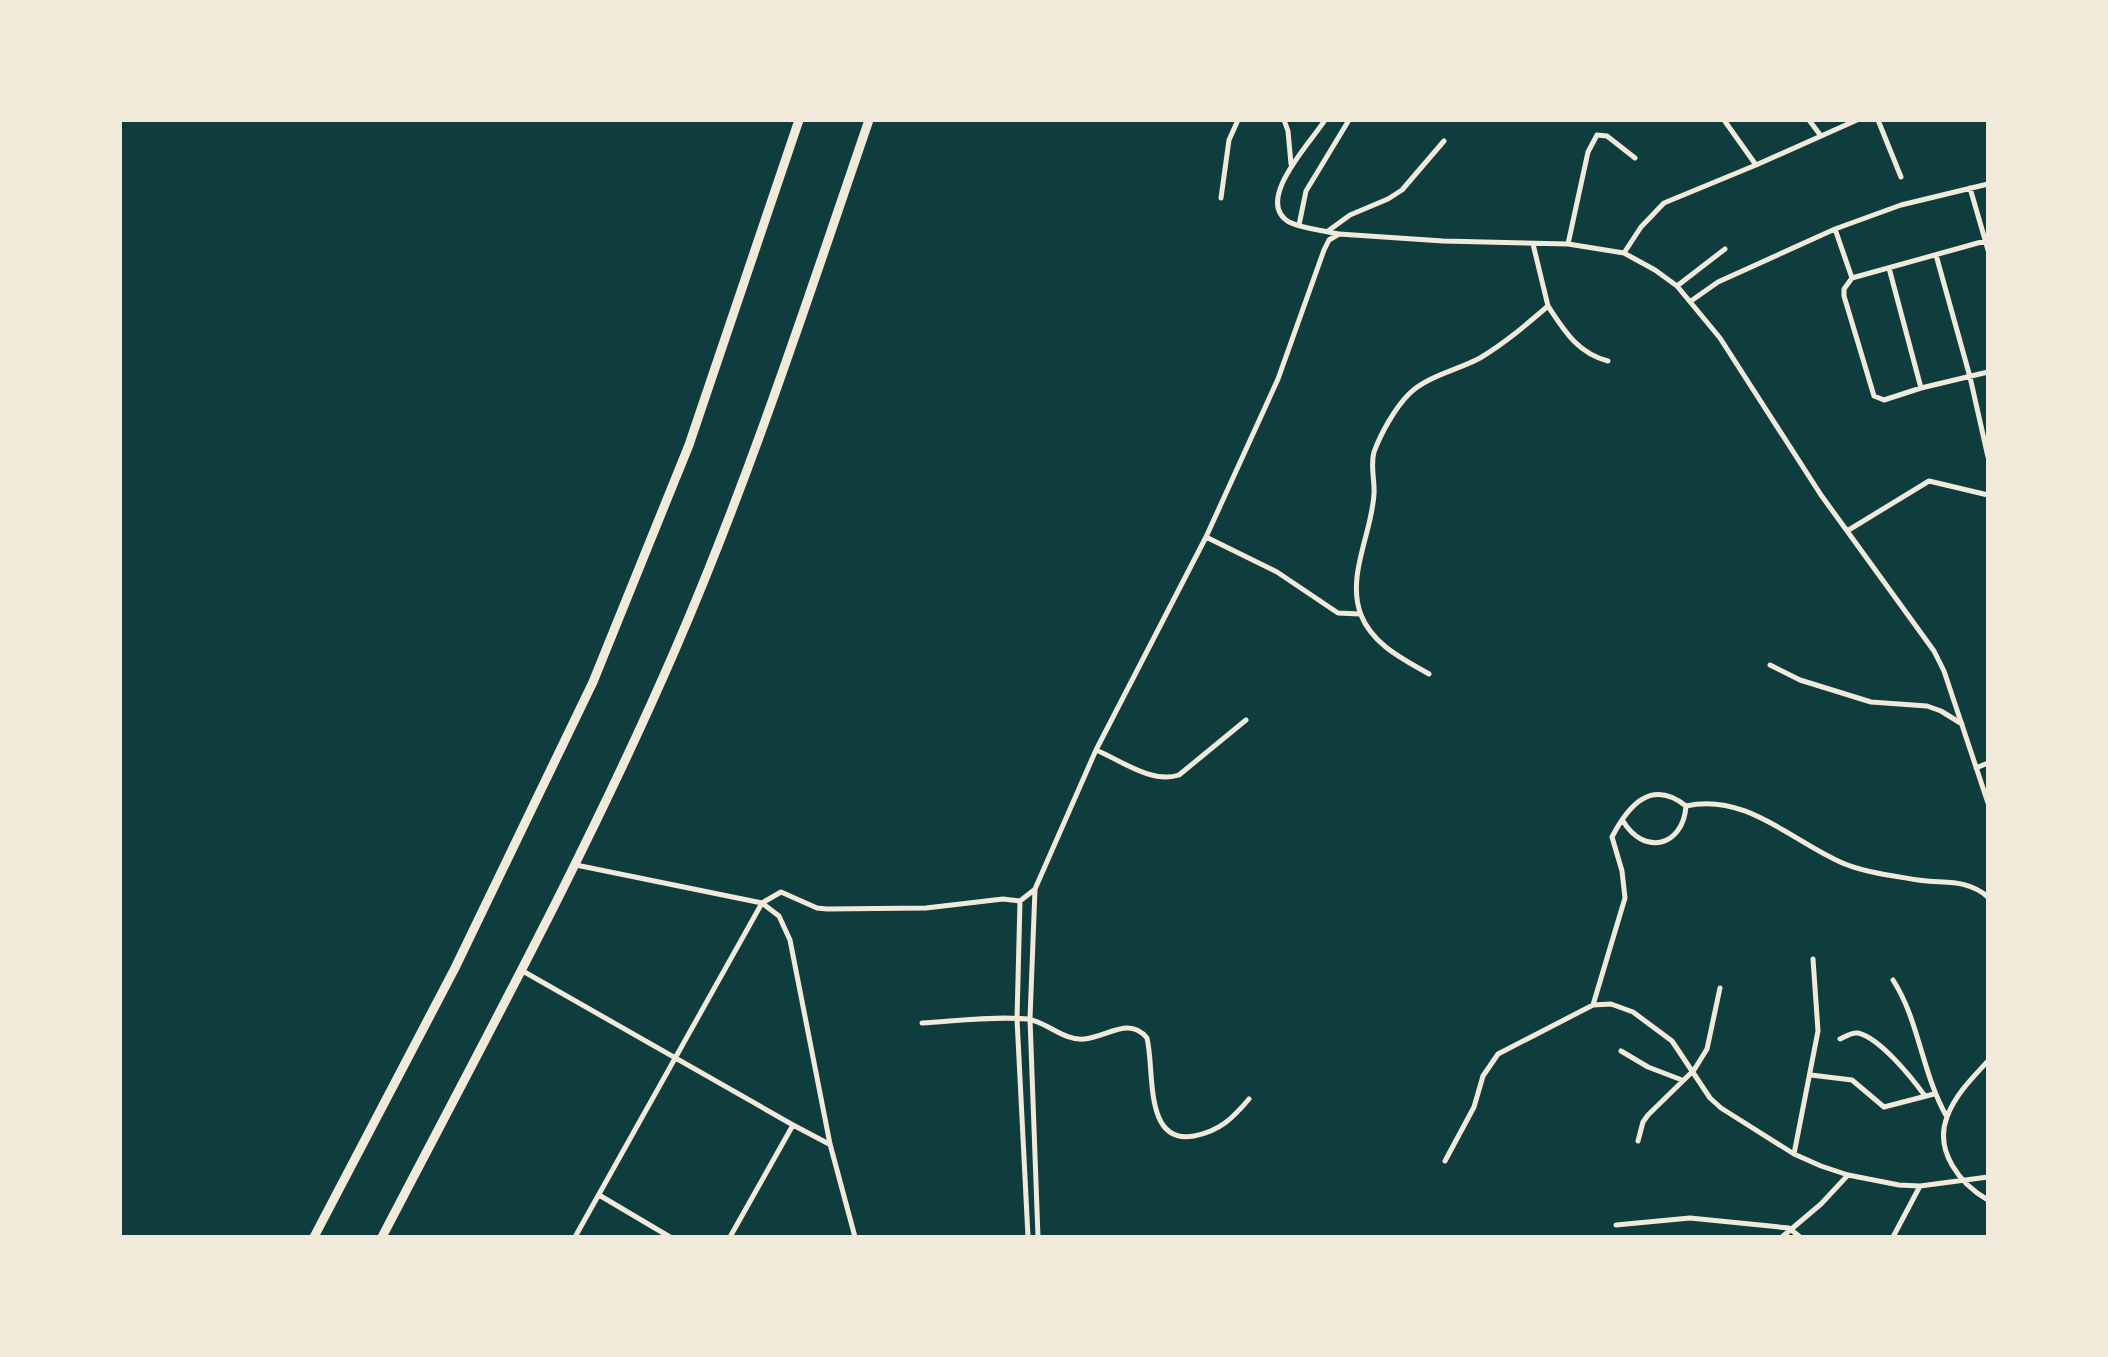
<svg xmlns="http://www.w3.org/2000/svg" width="2108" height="1357" viewBox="0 0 2108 1357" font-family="Raleway,sans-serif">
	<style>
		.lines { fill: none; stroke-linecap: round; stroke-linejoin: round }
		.minor { stroke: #f1e9da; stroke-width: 5 }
		.trunk { stroke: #f1e9da; stroke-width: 9 }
	</style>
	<rect width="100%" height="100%" fill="#0f3d3e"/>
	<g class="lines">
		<path class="minor" d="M1284,120L1288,131L1291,164
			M1325,120C1312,141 1253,201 1289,222C1303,229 1323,230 1338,234
			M1809,120L1821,136
			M1878,120L1901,177
			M1756,165L1857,120
			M1970,188L1988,250
			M1221,198L1229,140L1238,120
			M1299,225L1306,191L1349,120
			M1328,231L1350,215L1388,199L1402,190L1444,141
			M1985,241L1852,278L1835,229L1901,205L1988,184
			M1568,244L1588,152L1597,135L1607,136L1635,158
			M1624,253L1641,227L1664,203L1756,165L1724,120
			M1936,255L1970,377L1988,457
			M1889,268L1921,388
			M1852,278L1844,289V296L1874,396L1884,400L1921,388L1988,372
			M1677,286L1725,249
			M1691,301L1718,282L1835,229
			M1548,306C1564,330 1577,353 1608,361
			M1847,531L1929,481L1988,495
			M1206,537L1277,572L1338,613L1360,614
			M1770,665L1800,680L1871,702L1927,706L1941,711L1962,724
			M1429,674C1403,659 1373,645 1361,615C1346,576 1372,533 1374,494C1375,480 1370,466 1374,452C1381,433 1395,408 1409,394C1427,376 1458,370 1480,358C1505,343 1526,325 1548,306L1533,244
			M1096,750C1122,761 1152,784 1179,775L1246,720
			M1976,768L1988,763
			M1686,806C1746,792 1794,843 1845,864C1867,873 1895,876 1918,880C1944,884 1966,878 1988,897
			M1623,821C1644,856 1683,847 1686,806
			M1020,901L1017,1019L1028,1237
			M521,970L793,1125L730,1237
			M1893,980C1919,1020 1922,1074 1947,1117
			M1593,1005L1625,898L1622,871L1612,837C1628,806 1651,778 1686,806
			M922,1023C956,1021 993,1016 1027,1019C1046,1021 1063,1041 1084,1039C1107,1037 1129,1016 1147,1038C1155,1070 1143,1145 1194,1136C1220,1131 1233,1118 1249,1099
			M1840,1039C1846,1036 1852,1032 1858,1033C1880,1038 1912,1078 1925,1096
			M1621,1051L1648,1067L1682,1080
			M1988,1061C1973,1077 1955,1095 1947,1117C1934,1151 1960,1184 1988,1200
			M1811,1075L1852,1080L1884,1107L1934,1094
			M793,1125L829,1144
			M1638,1141L1643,1122L1648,1115L1694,1070L1707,1049L1720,988
			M1794,1154L1818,1031L1813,959
			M1445,1161L1474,1107L1483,1076L1498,1054L1593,1005L1611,1004L1633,1012L1672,1041L1710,1098L1721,1108L1794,1154L1821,1166L1848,1175L1899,1185L1920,1186L1988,1177
			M599,1195L670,1237
			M1616,1225L1690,1218L1789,1228L1800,1237
			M575,1237L762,903L576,865
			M855,1237L830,1144L790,940L779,916L762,903L781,892L817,908L827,909L926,908L1003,899L1020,901L1034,890
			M1038,1237L1030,1019L1035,889L1096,750L1206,537L1278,379L1324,250L1329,240L1339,234L1443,241L1568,244L1624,253L1655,270L1677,286L1720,338L1821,495L1934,651L1944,671L1988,803
			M1782,1237L1821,1204L1848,1175
			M1893,1237L1920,1186"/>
		<path class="trunk" d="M314,1237L455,968L593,682L689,445L799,120
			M382,1237C483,1043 588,851 675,650C750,477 808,298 869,120"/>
	</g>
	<rect width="2108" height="1357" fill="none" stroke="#f1e9da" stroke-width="244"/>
</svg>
